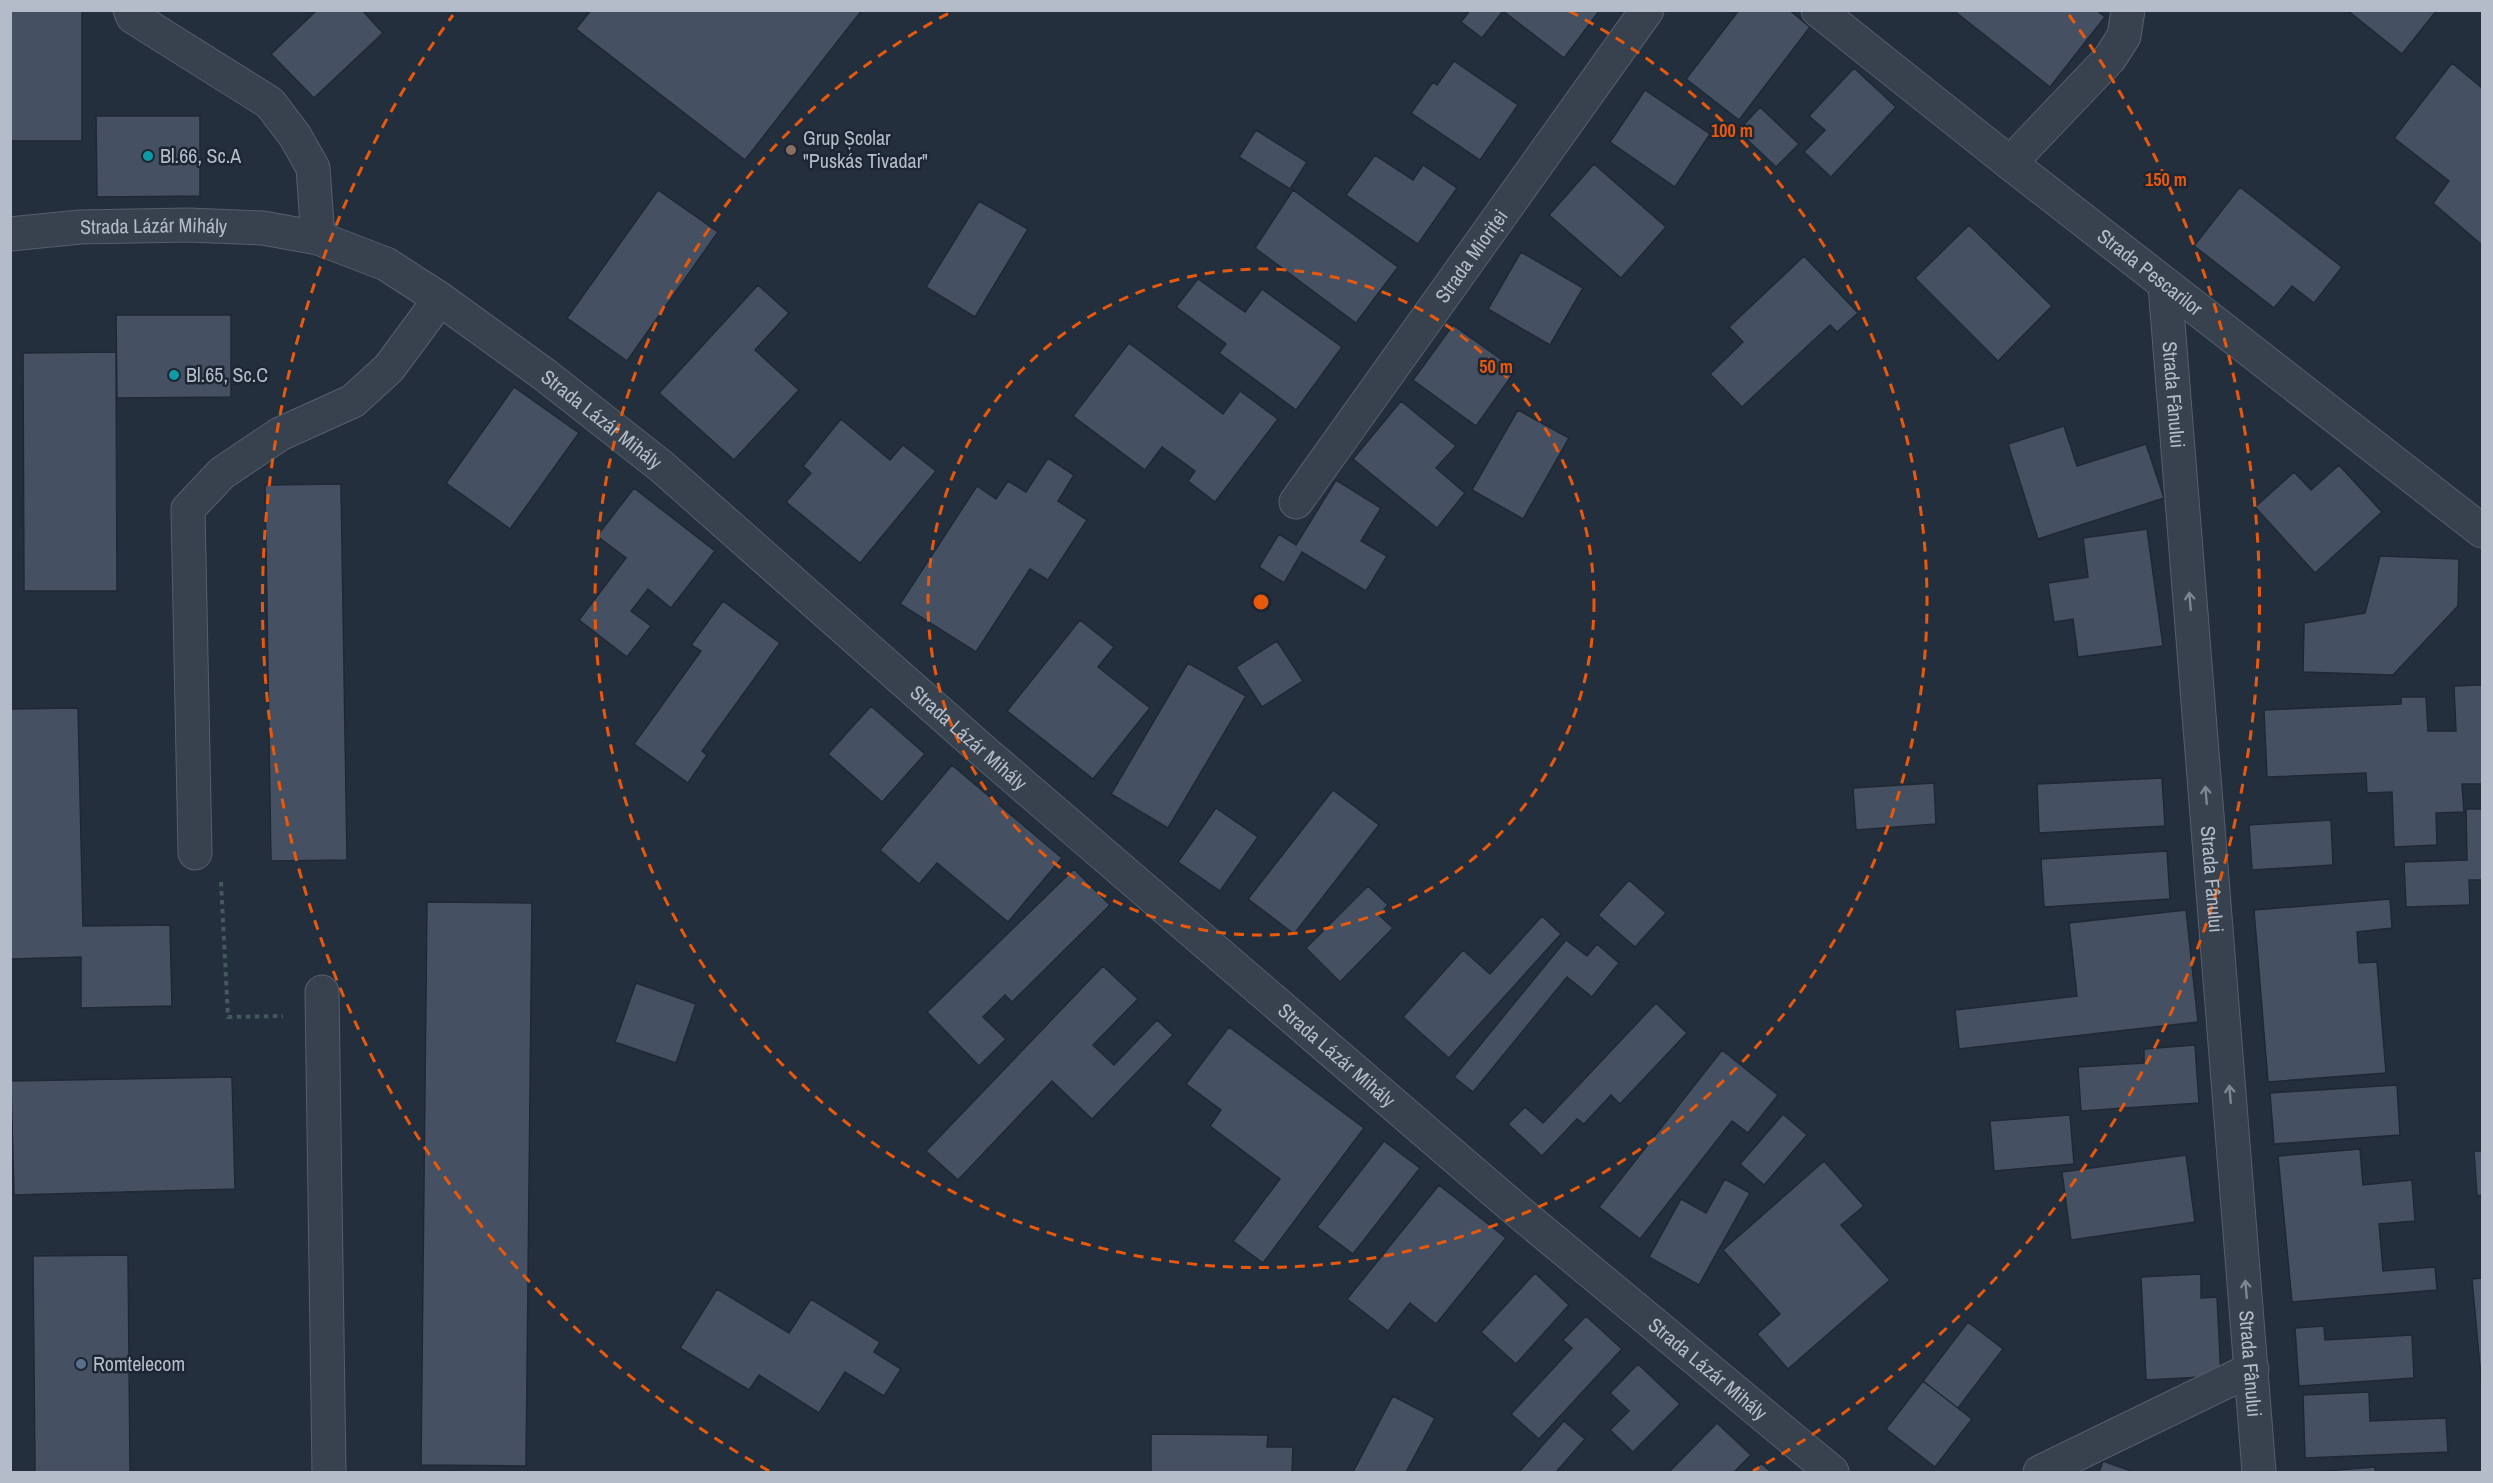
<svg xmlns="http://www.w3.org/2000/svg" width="2493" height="1483" viewBox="0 0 2493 1483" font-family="'Archivo Narrow',sans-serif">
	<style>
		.building { fill: #455162; stroke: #1f2835; stroke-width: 1.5 }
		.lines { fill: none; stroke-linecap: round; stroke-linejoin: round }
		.minor-casing { stroke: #565f6c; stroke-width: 35 }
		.path { stroke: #44595c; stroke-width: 4; stroke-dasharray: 4.5 4.5; stroke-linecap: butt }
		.minor { stroke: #38414e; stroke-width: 33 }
		.oneway { stroke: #7c8592 }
		.ring { fill: none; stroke: #e8590c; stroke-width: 3; stroke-dasharray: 10 8 }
		.education-dot { fill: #8d6e63; stroke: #1d2633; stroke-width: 2 }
		.culture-dot { fill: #0f9aa8; stroke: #1d2633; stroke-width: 2 }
		.service-dot { fill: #5c6f8a; stroke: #1d2633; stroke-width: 2 }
		.labels { text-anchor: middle; stroke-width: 5; stroke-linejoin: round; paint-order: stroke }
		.poi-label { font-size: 20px; fill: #b4bcc9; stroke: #1d2633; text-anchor: start }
		.street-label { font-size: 20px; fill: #b4bcc9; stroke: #1d2633 }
		.centre { fill: #e8590c; stroke: #1d2633; stroke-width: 3 }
		.ring-label { font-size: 18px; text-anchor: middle; font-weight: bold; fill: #e8590c; stroke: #1d2633; stroke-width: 5; stroke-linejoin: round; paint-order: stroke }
	</style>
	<rect width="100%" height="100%" fill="#242f3e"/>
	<path class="building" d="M10,10H82V141H10Z
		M317,10H362L383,33L314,98L271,54Z
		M591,10H862L745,160L576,29Z
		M1470,10H1600L1564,58L1503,11L1482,38L1461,22Z
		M1739,10H1789L1810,27L1739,120L1686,79Z
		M1953,10H2096L2105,17L2050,87Z
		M2347,10H2437L2402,54Z
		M1454,61L1518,105L1480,160L1411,113L1433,82L1437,85Z
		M2452,63L2482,88V245L2433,203L2449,181L2394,138Z
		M1854,68L1896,107L1831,177L1804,152L1825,130L1809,116Z
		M1645,90L1710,134L1675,187L1610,142Z
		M1760,107L1799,144L1776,167L1738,131Z
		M96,116H200V196L97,197Z
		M1256,130L1307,162L1290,189L1239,157Z
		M1375,155L1413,180L1423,165L1457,188L1418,244L1346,195Z
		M1594,164L1666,227L1621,278L1549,215Z
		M2240,187L2342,267L2314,303L2292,286L2274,308L2194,246Z
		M658,190L718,232L627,361L567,318Z
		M1293,190L1398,267L1356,323L1255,248Z
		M979,201L1028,229L975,317L926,287Z
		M1969,225L2052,306L1998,361L1915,278Z
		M1521,252L1583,288L1550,345L1488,309Z
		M1804,256L1858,313L1837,332L1830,325L1742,407L1710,374L1743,342L1729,327Z
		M1198,279L1245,312L1262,289L1342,347L1296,410L1219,353L1226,344L1176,307Z
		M758,285L789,313L755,350L799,390L734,460L659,393Z
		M116,315H231V397L117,398Z
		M1453,325L1516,370L1476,426L1413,380Z
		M1129,343L1223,414L1240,391L1278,419L1215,502L1188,481L1195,471L1162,447L1145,470L1073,416Z
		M116,352L117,591H24L23,353Z
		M514,387L579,433L510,529L446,483Z
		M1401,401L1456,446L1436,468L1465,493L1437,528L1353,459Z
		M1518,410L1569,438L1523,519L1472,490Z
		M841,419L890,460L903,445L936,471L860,563L786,502L811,473L803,466Z
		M2064,426L2077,466L2146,444L2164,498L2038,539L2008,444Z
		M1048,458L1074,475L1058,501L1087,520L1048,580L1030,569L976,652L900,604L977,486L996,499L1008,481L1026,492Z
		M2339,465L2382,512L2315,573L2255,507L2294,472L2311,490Z
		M1336,480L1381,508L1361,541L1387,556L1366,591L1302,552L1284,583L1259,567L1279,534L1296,545Z
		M341,484L347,860L271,861L265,485Z
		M634,488L715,551L671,608L648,589L631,611L651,626L627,657L579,620L626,558L597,536Z
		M2147,529L2163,646L2078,657L2073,619L2054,622L2048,583L2088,577L2083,538Z
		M2380,556L2459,559L2458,606L2393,675L2303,672L2304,623L2365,613Z
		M723,601L780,643L702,751L707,755L688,783L634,744L701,651L691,645Z
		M1080,620L1114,647L1098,667L1150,708L1093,779L1007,711Z
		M1277,641L1303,681L1262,707L1236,667Z
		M1188,663L1246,696L1168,828L1111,794Z
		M2482,685V784H2462L2464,812L2436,813L2437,845L2394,847L2392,792L2367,793L2366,773L2267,777L2264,710L2401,704V697H2426L2428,731H2456L2454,686Z
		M871,706L925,754L882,802L828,754Z
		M78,708L83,926L170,925L172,1006L81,1008V957L10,959V709Z
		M952,765L1062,858L1008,922L937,863L919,884L880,850Z
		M2162,778L2165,826L2039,833L2037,784Z
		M1934,783L1936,824L1856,830L1853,788Z
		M1333,790L1379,825L1294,934L1248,899Z
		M1216,808L1258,837L1220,891L1178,862Z
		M2466,809H2482V880H2469L2470,905L2406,907L2404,862L2467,860Z
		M2331,820L2333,865L2252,870L2249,825Z
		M2167,851L2170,899L2044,907L2041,859Z
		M1074,869L1110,905L1012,1002L1005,995L983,1017L1006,1039L979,1066L927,1012Z
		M1629,880L1666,913L1635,947L1598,915Z
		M1368,886L1388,905L1379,915L1393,928L1340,982L1306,948Z
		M2390,899L2392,928L2357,932L2359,963L2377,962L2386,1073L2268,1082L2254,910Z
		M427,902L532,903L526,1466L421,1465Z
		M2186,910L2198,1022L1959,1049L1955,1010L2077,996L2069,923Z
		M1542,916L1561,934L1449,1058L1403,1017L1463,950L1490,974Z
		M1566,940L1587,956L1597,944L1619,963L1592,997L1567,977L1473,1092L1454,1077Z
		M1103,966L1138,999L1093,1045L1114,1065L1157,1020L1173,1035L1092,1119L1052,1081L958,1180L926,1151Z
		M636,983L696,1004L676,1063L615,1042Z
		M1656,1003L1687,1033L1620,1104L1611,1095L1584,1124L1577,1119L1542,1156L1508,1124L1525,1107L1543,1123Z
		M1229,1027L1364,1128L1263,1263L1233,1241L1280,1179L1210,1126L1221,1110L1186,1084Z
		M2195,1045L2199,1103L2081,1111L2078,1067L2144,1063V1049Z
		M1722,1050L1778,1095L1748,1133L1732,1121L1640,1239L1599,1207Z
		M232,1077L235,1189L14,1195L11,1081Z
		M2397,1085L2400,1135L2274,1144L2270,1093Z
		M1783,1114L1807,1135L1764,1185L1740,1164Z
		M2070,1115L2074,1164L1994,1171L1990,1121Z
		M1384,1141L1420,1168L1353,1254L1317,1227Z
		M2360,1149L2363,1185L2412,1180L2415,1221L2379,1224L2383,1271L2435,1267L2437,1290L2292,1302L2278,1156Z
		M2474,1151H2482V1195L2477,1196Z
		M2186,1155L2195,1222L2071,1240L2062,1172Z
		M1824,1161L1864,1206L1841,1225L1890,1280L1788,1369L1757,1334L1780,1314L1723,1250Z
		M1725,1179L1750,1193L1699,1285L1649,1257L1681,1199L1706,1213Z
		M1439,1185L1506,1238L1436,1324L1410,1303L1388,1331L1347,1299Z
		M128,1255L130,1472H35L33,1256Z
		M1535,1273L1569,1305L1516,1364L1481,1332Z
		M2201,1274V1298L2217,1297L2221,1376L2146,1380L2141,1277Z
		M2482,1278V1389L2472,1279Z
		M717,1289L789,1333L811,1299L880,1342L874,1352L901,1369L884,1396L845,1372L819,1413L759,1375L749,1390L680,1348Z
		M1586,1316L1622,1349L1539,1439L1511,1414L1572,1348L1563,1340Z
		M1968,1322L2003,1349L1958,1408L1923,1381Z
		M2324,1326L2325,1340L2412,1335L2414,1378L2299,1386L2295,1328Z
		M1638,1364L1680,1404L1633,1452L1610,1430L1629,1411L1610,1393Z
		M1923,1381L1972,1419L1935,1467L1886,1429Z
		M2369,1392L2370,1421L2446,1418L2448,1452L2305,1458L2303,1395Z
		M1393,1396L1435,1418L1406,1472H1353Z
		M1564,1421L1585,1439L1556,1472H1519Z
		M1717,1423L1751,1455L1734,1472H1669Z
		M1151,1434L1268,1435L1267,1447H1293L1292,1472H1151Z
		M2103,1461L2134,1472H2099Z
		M1761,1463L1771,1472H1753Z
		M2375,1467V1472H2312Z"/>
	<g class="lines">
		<g class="minor-casing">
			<g id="minor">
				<path d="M130,10L133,17L270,103L295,136L313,168L318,238"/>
				<path id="s1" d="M1818,10L2010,163L2482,531"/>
				<path d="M2010,163L2110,58L2124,36L2128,10"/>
				<path id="s2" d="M10,234L80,227L188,225L263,228L318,238L386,264L440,299L545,375L661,466L989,756L1513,1207L1832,1472"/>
				<path id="s3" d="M2165,285L2259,1472"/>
				<path id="s4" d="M1296,502L1647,10"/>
				<path d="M195,853L188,509L222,473L280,434L353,401L389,368L440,299"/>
				<path d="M322,992L329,1472"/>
				<path d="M2040,1472L2252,1369"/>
			</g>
		</g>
		<path class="path" d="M221,882L228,1017L283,1016"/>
		<use href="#minor" class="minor"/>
	</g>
	<defs><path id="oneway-shaft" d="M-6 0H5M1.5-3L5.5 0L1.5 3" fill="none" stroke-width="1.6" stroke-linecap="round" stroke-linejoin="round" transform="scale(1.5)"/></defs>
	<g class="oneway">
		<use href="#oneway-shaft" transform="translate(2190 601) rotate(-95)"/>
		<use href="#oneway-shaft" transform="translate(2206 795) rotate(-95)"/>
		<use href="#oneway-shaft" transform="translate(2230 1094) rotate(-95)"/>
		<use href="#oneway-shaft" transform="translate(2246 1289) rotate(-95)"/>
	</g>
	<g class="ring">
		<circle cx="1261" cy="602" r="333"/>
		<path d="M1569 11A666 666 0 1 1 953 11"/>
		<path d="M769 1471A999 999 0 0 1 453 15M2069 15A999 999 0 0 1 1753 1471"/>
	</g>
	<circle class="education-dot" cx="791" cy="150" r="6"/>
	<g class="culture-dot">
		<circle cx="148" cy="156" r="6"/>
		<circle cx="174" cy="375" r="6"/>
	</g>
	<circle class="service-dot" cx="81" cy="1364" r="6"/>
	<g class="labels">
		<g class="poi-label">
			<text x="803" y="145">Grup Școlar<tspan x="803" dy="23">"Puskás Tivadar"</tspan></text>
			<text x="160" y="163">Bl.66, Sc.A</text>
			<text x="186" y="382">Bl.65, Sc.C</text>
			<text x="93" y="1371">Romtelecom</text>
		</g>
		<g class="street-label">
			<text dy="7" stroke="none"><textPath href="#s2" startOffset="144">Strada Lázár Mihály</textPath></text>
			<text dy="7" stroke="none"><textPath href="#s4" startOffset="302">Strada Mioriței</textPath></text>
			<text dy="7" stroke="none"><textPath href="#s1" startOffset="423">Strada Pescarilor</textPath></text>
			<text dy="7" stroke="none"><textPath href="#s3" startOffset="110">Strada Fânului</textPath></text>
			<text dy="7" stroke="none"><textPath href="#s2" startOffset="648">Strada Lázár Mihály</textPath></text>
			<text dy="7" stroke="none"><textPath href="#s2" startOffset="1134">Strada Lázár Mihály</textPath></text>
			<text dy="7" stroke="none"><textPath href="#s3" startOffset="596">Strada Fânului</textPath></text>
			<text dy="7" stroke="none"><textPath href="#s2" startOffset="1620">Strada Lázár Mihály</textPath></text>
			<text dy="7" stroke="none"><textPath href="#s3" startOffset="1082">Strada Fânului</textPath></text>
			<text dy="7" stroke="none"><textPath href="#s2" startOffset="2106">Strada Lázár Mihály</textPath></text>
		</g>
	</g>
	<circle cx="1261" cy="602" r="9" class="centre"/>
	<g class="ring-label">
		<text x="1732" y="137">100 m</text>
		<text x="2166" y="186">150 m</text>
		<text x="1496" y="373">50 m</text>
	</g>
	<rect width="2493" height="1483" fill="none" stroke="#b4bcc9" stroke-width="24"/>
</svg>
